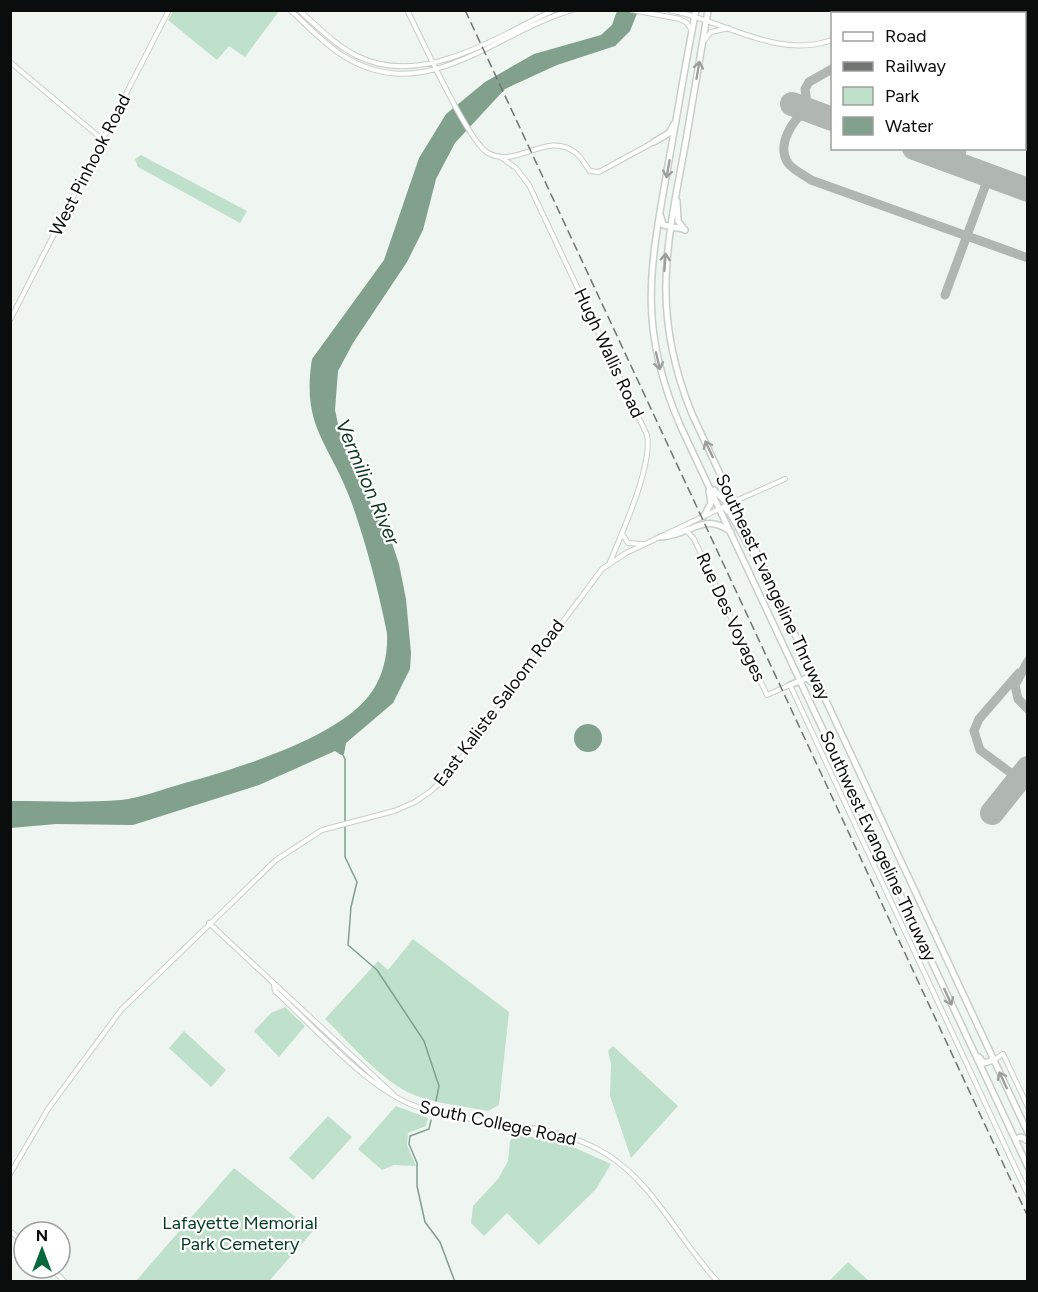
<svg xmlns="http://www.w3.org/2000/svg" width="1038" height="1292" viewBox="0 0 1038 1292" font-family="Figtree,sans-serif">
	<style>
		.green { fill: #bfe0ca }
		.water { fill: #81a18c }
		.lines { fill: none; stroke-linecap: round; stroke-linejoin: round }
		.stream { stroke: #81a18c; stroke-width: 1.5 }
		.taxiway { stroke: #b0b6b2; stroke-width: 9 }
		.runway { stroke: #b0b6b2; stroke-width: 24 }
		.secondary-casing { stroke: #c7cec9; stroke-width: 6 }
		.highway-casing { stroke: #c7cec9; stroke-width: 8 }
		.secondary { stroke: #fff; stroke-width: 4 }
		.highway { stroke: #fff; stroke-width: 5 }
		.rail { stroke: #717572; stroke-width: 1.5; stroke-dasharray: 9 4.5; stroke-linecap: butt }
		.oneway { stroke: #9d9e9d }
		.labels { text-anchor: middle; stroke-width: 4.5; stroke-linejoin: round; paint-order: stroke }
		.street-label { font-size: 18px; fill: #0a0d0b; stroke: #fff }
		.park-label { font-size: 18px; fill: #003c20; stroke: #fff }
		.water-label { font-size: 20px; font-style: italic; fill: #0d3721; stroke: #fff }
	</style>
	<rect width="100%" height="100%" fill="#eff6f1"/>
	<path class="green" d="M173,11L279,10V11L245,57L229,46L217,60L168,20Z
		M141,155L247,211L240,223L138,167L135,159Z
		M413,939L509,1012L499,1105L488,1111C464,1106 437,1104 414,1095C382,1082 350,1043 325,1019L378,961L388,970Z
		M285,1007L305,1026L279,1057L254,1031L271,1013Z
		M184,1031L226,1070L211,1087L169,1048Z
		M613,1046L678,1106L631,1158L610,1096L611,1064L608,1051Z
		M396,1106L428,1118L426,1126L408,1133L407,1145L416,1166L394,1165L382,1170L358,1149Z
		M328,1116L352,1137L313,1180L289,1158Z
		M516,1134L564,1143L611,1164L596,1189L539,1245L507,1213L484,1236L471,1223L473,1206L498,1179L508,1161L510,1141Z
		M234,1168L313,1231L269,1281H136Z
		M848,1262L869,1281H829Z"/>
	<path class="water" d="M617,11H638L630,31L615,46L557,65L505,89L455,143L436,179L423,230L407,262L353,343L338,371L335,410L340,433L376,515L389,534L399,564L406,599L411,653L410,669L393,703L346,743L344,754L341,755L335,751L259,785L133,825L56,824L11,828V801C47,801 84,803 121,800C140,798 160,790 178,785C231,770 343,738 373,690C384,673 388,652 387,633C378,589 366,543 351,501C330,443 301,428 312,359L384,260L419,158L446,114L485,82L534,54L601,35L612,25Z
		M574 738a14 14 0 1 1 28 0a14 14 0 1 1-28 0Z"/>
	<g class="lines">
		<path class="stream" d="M342,753L345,759V857L357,882L351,907L348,945L377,970L424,1041L439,1086L436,1101
			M431,1120L429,1129L410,1136L409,1144L417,1163V1186L425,1222L440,1242L455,1282"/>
		<path class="taxiway" d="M832,69L809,82L805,89L808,110C793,118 776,145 788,163C793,170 804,175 811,180L1028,258
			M1024,123L1028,124
			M962,148L961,159L970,169
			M931,155H944L955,148
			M1024,189L1028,188
			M945,295L989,176
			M1028,661L1015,685L1018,699L1028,709
			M1019,779L980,750L974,731L979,719L1019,673"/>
		<path class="runway" d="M792,104L832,119
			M914,148L1028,190
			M992,813L1028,768"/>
		<g class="secondary-casing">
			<path id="secondary" d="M290,10C307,25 323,43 342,55C425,109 495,32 572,10
				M299,10C317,26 335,45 357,56C422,88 494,38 554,10
				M407,10C421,37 468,142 488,153C518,169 547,130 576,153C582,158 585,165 590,171L599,172L654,142
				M632,10L680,19L687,23L692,31
				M669,10C723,20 777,60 832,40
				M882,14L887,10
				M703,42L711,32L729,28
				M10,62L103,140
				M502,158L516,168L529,185L647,435C653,465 622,533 610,562
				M10,320L169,10
				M731,503L785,479
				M687,531L694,539L767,695L790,685L1028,1195
				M623,535L628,543L643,544
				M209,923L394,1095
				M274,985L275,991C315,1027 366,1088 415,1106C478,1128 550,1118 608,1155C655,1185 680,1242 718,1282
				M994,1060L1003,1054L1028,1107
				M10,1174L48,1109L121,1010L276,860L322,830L394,811L415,802L431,791L451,772L602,569L626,553L719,509
				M10,1231L24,1243
				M51,1268L65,1282"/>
		</g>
		<g class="highway-casing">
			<path id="highway" d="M696,10C686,60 678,110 669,160C651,264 636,323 680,425L1028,1167
				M708,10C700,55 693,101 685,146C666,247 651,314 692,414L1028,1133
				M654,142L669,133L674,124
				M677,201L678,221L685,230
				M661,217L663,225L683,229
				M714,490L729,505
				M724,507L730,513L755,557
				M704,516L711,503L709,491
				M661,537C692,535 704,511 731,532
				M790,685L807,678L816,686
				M979,1057L984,1063L994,1060
				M1015,1139L1021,1137L1028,1141"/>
		</g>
		<use href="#secondary" class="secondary"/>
		<use href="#highway" class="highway"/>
		<path class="rail" d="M465,10L1028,1217"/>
	</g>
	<defs><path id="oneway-shaft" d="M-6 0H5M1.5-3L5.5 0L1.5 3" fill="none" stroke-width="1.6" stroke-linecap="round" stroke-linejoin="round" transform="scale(1.5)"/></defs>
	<g class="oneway">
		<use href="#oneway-shaft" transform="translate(698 70) rotate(-80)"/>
		<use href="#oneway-shaft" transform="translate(668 169) rotate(100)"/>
		<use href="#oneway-shaft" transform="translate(665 262) rotate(-86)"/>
		<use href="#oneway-shaft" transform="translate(658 361) rotate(77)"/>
		<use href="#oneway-shaft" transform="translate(709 449) rotate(-115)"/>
		<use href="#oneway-shaft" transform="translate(948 997) rotate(65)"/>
		<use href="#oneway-shaft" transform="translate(1003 1080) rotate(-115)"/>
	</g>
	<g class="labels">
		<g class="street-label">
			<text transform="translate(90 165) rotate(-63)" y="6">West Pinhook Road</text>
			<text transform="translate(609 353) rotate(65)" y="6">Hugh Wallis Road</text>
			<text transform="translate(773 587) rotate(65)" y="6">Southeast Evangeline Thruway</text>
			<text transform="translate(731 617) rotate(65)" y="6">Rue Des Voyages</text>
			<text transform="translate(499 703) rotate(-53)" y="6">East Kaliste Saloom Road</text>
			<text transform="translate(878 846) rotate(65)" y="6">Southwest Evangeline Thruway</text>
			<text transform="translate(498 1123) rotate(12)" y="6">South College Road</text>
		</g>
		<g class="park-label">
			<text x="240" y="1229">Lafayette Memorial<tspan x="240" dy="21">Park Cemetery</tspan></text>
		</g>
		<g class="water-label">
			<text transform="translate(368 482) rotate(67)" y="7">Vermilion River</text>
		</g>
	</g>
	<rect width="1038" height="1292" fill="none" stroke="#0a0d0b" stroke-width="24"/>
	<rect x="831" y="12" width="195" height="138" fill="#ffffff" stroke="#9d9e9d" stroke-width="1.5"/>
	<rect x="843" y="32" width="30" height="9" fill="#ffffff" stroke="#9d9e9d" stroke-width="1.5"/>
	<text x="885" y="42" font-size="18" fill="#0a0d0b">Road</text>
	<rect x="843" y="62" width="30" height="9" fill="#717572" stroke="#9d9e9d" stroke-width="1.5"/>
	<text x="885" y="72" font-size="18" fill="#0a0d0b">Railway</text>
	<rect x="843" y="87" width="30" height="18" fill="#bfe0ca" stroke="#9d9e9d" stroke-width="1.5"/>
	<text x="885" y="102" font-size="18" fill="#0a0d0b">Park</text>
	<rect x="843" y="117" width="30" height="18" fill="#81a18c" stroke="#9d9e9d" stroke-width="1.5"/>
	<text x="885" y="132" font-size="18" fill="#0a0d0b">Water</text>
	<g transform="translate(42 1250)"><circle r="28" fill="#ffffff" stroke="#9d9e9d" stroke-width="1.5"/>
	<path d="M0-4.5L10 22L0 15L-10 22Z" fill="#08683c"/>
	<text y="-9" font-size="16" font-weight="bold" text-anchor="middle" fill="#0a0d0b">N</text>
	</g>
</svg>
